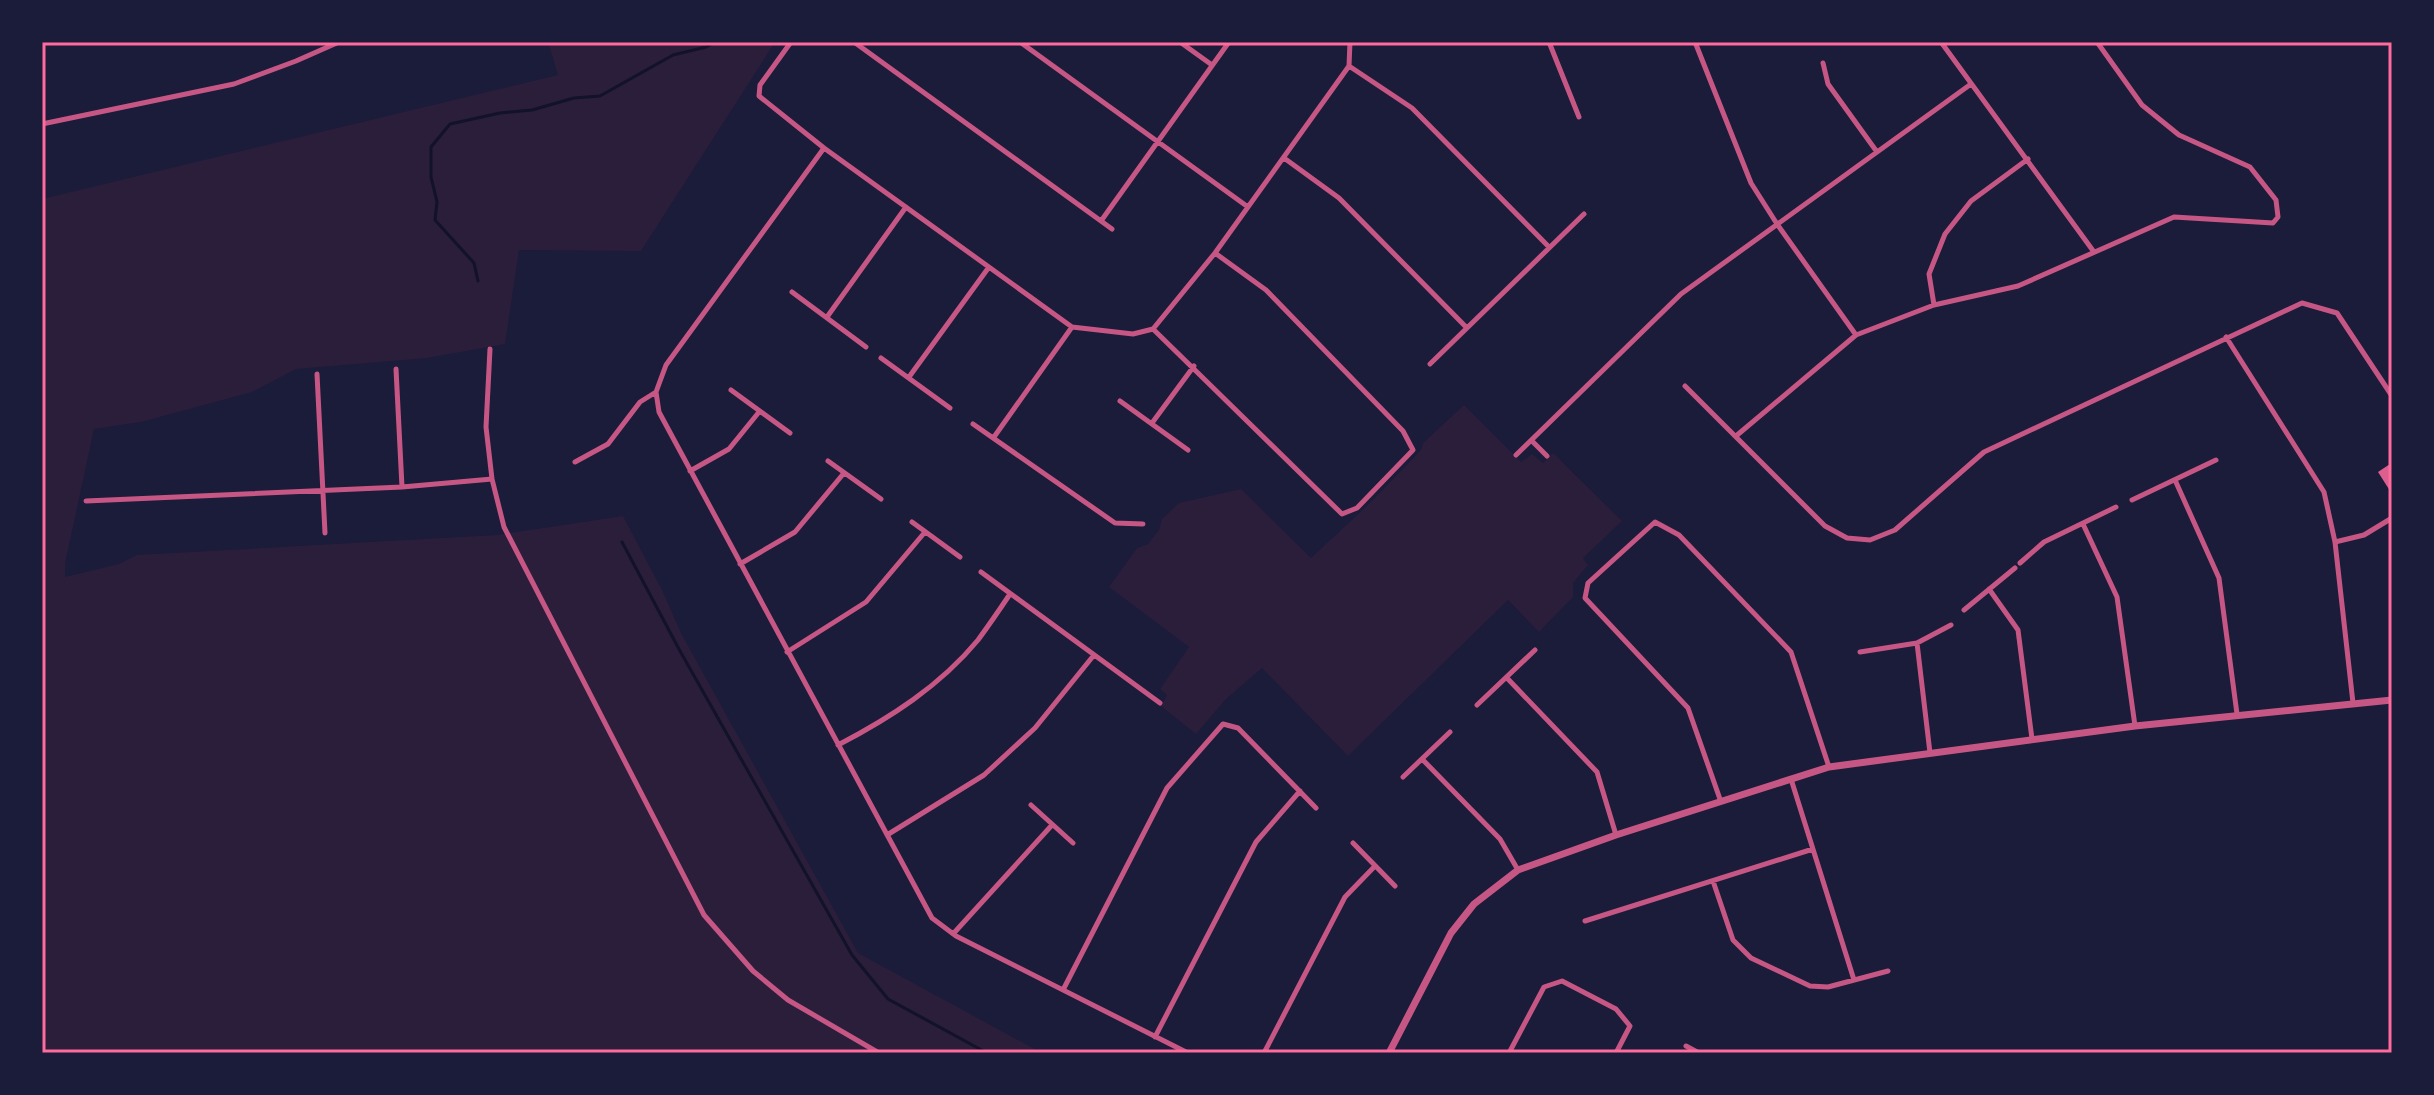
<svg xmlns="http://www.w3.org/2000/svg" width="2434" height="1095" viewBox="0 0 2434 1095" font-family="'Fira Sans',sans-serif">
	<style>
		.green { fill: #2a1e3b }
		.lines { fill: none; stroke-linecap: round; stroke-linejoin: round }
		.stream { stroke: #12122b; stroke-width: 3 }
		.building { fill: #dd5f8e }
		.minor { stroke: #c65784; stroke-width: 5 }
		.tertiary { stroke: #c65784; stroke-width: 7 }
		.neatline { fill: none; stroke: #ff6b9d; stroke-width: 3 }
	</style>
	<rect width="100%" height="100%" fill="#1b1b3a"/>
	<path class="green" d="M548,42H775L641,251L519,250L505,344L427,358L296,369L252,392L141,422L94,429L65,564V577L119,564L137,555L497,535L623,516L663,592L681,633L858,953L1042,1053H42V199L558,75Z
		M1464,405L1521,462L1532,454L1543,463L1553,453L1622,521L1583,558L1588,565L1573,583V597L1539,632L1508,600L1348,756L1262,668L1226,699L1196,734L1161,706L1167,695L1160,689L1189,647L1109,587L1137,548L1148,544L1159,530L1162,519L1179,503L1241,489L1311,558L1371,502L1421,450L1423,443Z"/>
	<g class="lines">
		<path class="stream" d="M478,281L474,263L435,220L437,202L431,177V147L450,124L500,113L532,110L574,98L600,96L673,55L706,47L715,42
			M622,542L680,651L852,955L888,999L987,1053"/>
	</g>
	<path class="building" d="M2390,464L2392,467V494L2378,472Z"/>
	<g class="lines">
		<path class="minor" d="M791,42L760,85L759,96L824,148L1072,327L1133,334L1153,329L1342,514L1357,508L1413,450L1403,431L1266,290L1215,253
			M854,42L1112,229
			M1020,42L1248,207
			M1180,42L1212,65
			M1549,42L1579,117
			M1695,42L1751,183L1777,224L1856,335
			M1941,42L2094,252
			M1823,63L1828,84L1877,152
			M1349,66L1412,108L1549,247
			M42,124L234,84L296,61L339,42
			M824,148L666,365L656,392L659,412L932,918L956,936L1188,1053
			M1284,158L1339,198L1467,328
			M1101,221L1229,42
			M792,292L866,347
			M1934,305L1929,274L1945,234L1971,201L2028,159
			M827,317L906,207
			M1153,329L1215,253L1349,66L1350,42
			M2226,337L2324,492L2335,542L2353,703
			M490,349L486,427L492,479L504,527L704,915L753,971L788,1000L879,1053
			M881,358L950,408
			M1430,364L1584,214
			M396,369L402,487
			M317,374L325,533
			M909,377L989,267
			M1685,386L1825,526L1847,538L1870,540L1895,530L1984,452L2302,303L2337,313L2392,396
			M731,390L790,433
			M1120,401L1188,450
			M1152,423L1194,366
			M973,424L1115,523L1143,524
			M1736,436L1856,335L1934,305L2018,286L2174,217L2273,223L2278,217L2276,200L2250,167L2179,135L2142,105L2097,42
			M994,437L1072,327
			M1532,441L1547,456
			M1516,455L1681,294L1971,84
			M828,461L881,499
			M575,462L608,444L640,402L656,392
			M690,471L729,449L759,412
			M2175,480L2219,578L2237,714
			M2132,500L2216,460
			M86,501L402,487L492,479
			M912,522L960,557
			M2083,524L2117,597L2135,726
			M2335,542L2364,535L2392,518
			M2020,563L2044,542L2116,507
			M740,564L795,532L844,473
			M981,572L1160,703
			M1989,589L2018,630L2032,739
			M1964,610L2015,568
			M1917,643L1930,753
			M787,652L866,602L925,532
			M1860,652L1917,643L1951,625
			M1507,678L1597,772L1616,835
			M1477,705L1535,650
			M838,745C890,718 940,686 978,640C989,625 1000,609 1010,594
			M1422,759L1500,839L1518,870
			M1403,777L1450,732
			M1791,779L1854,980
			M1721,802L1688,708L1585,598L1588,583L1655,522L1679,535L1791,652L1829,767
			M1031,805L1073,843
			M887,835L984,775L1035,728L1094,655
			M1353,843L1395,886
			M1713,881L1733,940L1751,958L1810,986L1828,987L1888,971
			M1585,921L1813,849
			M953,934L1052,825
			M1063,990L1167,788L1223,724L1238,728L1316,808
			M1155,1037L1256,842L1300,791
			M1686,1046L1699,1053
			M1264,1053L1345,897L1375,866
			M1509,1053L1544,987L1562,981L1616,1009L1630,1026L1616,1053"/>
		<path class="tertiary" d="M1389,1053L1451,933L1474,904L1518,870L1616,835L1829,767L2135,726L2392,700"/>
	</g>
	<rect width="2434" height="1095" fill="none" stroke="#1b1b3a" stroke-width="88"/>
	<rect x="44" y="44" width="2346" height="1007" class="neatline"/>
</svg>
